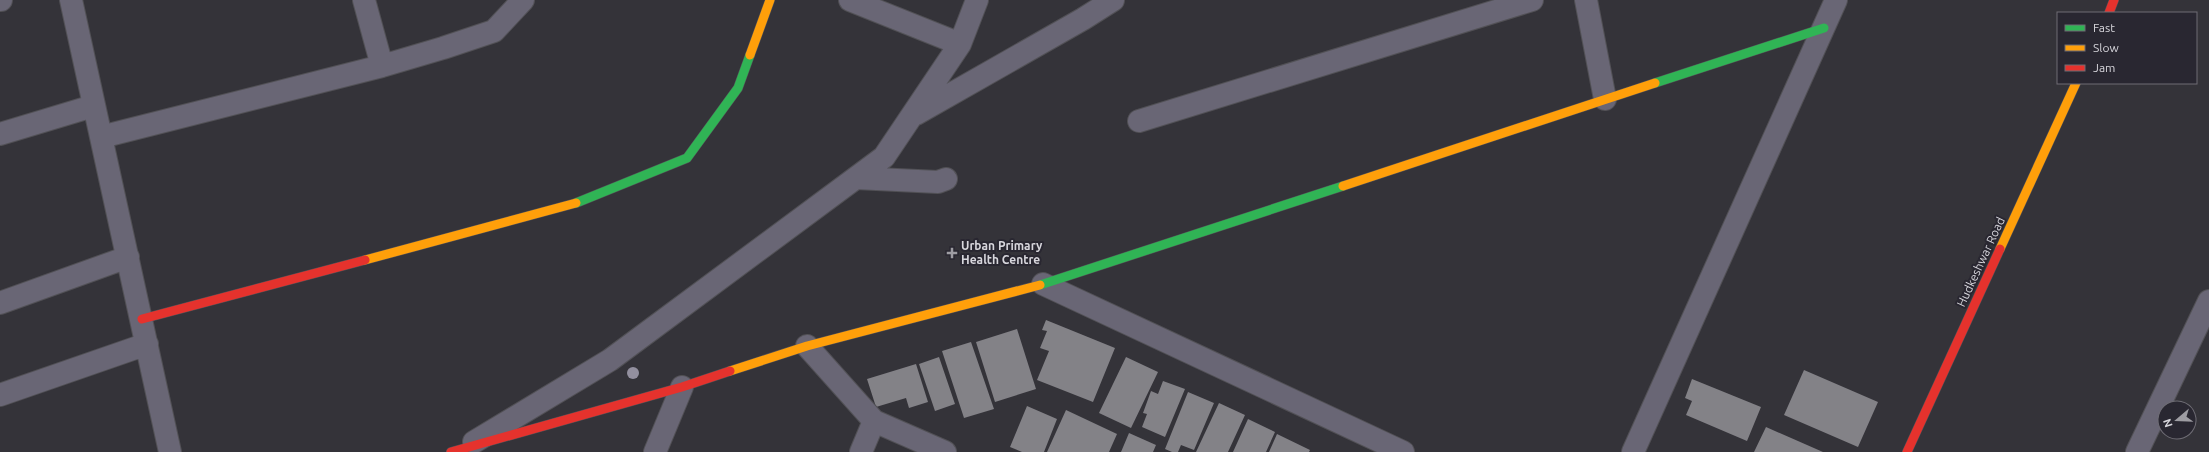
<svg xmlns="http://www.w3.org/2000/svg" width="2209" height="452" viewBox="0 0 2209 452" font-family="Ubuntu,sans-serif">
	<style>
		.building { fill: #838287 }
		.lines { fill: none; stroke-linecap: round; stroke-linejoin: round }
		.street-casing { stroke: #525156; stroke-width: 24 }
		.fast-casing { stroke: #525156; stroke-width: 10 }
		.slow-casing { stroke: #525156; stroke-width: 10 }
		.jam-casing { stroke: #525156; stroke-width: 10 }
		.street { stroke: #696675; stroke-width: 22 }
		.fast { stroke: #30b455; stroke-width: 9 }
		.slow { stroke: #ff9f0a; stroke-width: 9 }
		.jam { stroke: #e5322d; stroke-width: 9 }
		.tree { fill: #93909f }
		.poi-dot { fill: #9e9da3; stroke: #292731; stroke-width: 1.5 }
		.labels { text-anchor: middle; stroke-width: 4; stroke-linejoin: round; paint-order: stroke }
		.poi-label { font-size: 12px; font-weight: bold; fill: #d7d6dc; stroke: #292731; text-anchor: start }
		.street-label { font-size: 12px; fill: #d7d6dc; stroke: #292731 }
	</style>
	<rect width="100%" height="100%" fill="#343339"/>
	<path class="building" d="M1046,320L1115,348L1093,402L1037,380L1049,351L1040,348L1047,331L1042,330Z
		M1017,329L1036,389L995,402L976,342Z
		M971,342L994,409L964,418L942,351Z
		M939,357L955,404L935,411L919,364Z
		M1126,357L1158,372L1131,428L1099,413Z
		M916,364L928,402L909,408L906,398L876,407L867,379Z
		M1804,370L1878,402L1858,447L1784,415Z
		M1692,379L1761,407L1747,441L1686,415L1692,401L1685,398Z
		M1163,381L1185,389L1165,437L1142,427L1147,414L1143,413L1151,391L1158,394Z
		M1188,392L1214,403L1194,450L1181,445L1178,452H1172L1165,449Z
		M1219,403L1245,415L1228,452H1196Z
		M1027,406L1057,419L1044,452H1022L1010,447Z
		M1066,410L1117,434L1109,452H1047Z
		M1248,419L1275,432L1266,452H1233Z
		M1766,427L1823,452H1754Z
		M1129,433L1156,445L1153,452H1121Z
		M1277,434L1310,450L1309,452H1269Z"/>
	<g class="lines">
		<g class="street-casing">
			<path id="street" d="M0,0H1
				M71,0L170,452
				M364,0L382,66
				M850,0L960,44
				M1586,0L1605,99
				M916,114L1083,19L1113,0
				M1139,121L1532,0
				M0,134L93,106
				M101,137L382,66L443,48L494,31L523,0
				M856,178L938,182L946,179
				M1043,284L1403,452
				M0,303L128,257
				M807,346L874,421L861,452
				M0,395L147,344
				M874,421L945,452
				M474,442L610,360L884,157L960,44L977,0
				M655,452L682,387
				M1633,452L1836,0
				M2137,452L2209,301"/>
		</g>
		<g class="fast-casing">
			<path id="fast" d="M1655,83L1824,28
				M576,203L687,158L738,88L750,55
				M1040,285L1343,186"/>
		</g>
		<g class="slow-casing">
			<path id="slow" d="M750,55L770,0
				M1343,186L1655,83
				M2000,249L2076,83
				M365,260L576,203
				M730,371L807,346L1040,285"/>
		</g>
		<g class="jam-casing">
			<path id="jam" d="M2109,13L2114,0
				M142,319L365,260
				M451,452L682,387L730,371
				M1907,452L2000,249"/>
		</g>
		<use href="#street" class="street"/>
		<use href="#fast" class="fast"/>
		<use href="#slow" class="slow"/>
		<use href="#jam" class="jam"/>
	</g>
	<circle class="tree" cx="633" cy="373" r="6"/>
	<path class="poi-dot" d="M950 247h4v4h4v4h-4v4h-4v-4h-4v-4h4z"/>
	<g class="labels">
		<g class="poi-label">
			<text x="961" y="250">Urban Primary<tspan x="961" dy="14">Health Centre</tspan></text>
		</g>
		<g class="street-label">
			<text transform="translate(1981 262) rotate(-65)" y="4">Hudkeshwar Road</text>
		</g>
	</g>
	<rect x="2057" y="12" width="140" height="72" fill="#292731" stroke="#6f6d75"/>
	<rect x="2065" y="25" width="20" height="6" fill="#30b455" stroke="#6f6d75"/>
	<text x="2093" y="32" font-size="12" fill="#d7d6dc">Fast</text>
	<rect x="2065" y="45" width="20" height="6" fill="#ff9f0a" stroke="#6f6d75"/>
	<text x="2093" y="52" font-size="12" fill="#d7d6dc">Slow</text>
	<rect x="2065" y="65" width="20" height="6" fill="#e5322d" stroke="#6f6d75"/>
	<text x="2093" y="72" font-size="12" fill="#d7d6dc">Jam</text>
	<g transform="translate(2177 420) rotate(251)"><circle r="19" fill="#292731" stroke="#6f6d75"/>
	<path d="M0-3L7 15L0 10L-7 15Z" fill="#9e9da3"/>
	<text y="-6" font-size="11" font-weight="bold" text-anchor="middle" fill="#d7d6dc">N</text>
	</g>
</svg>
